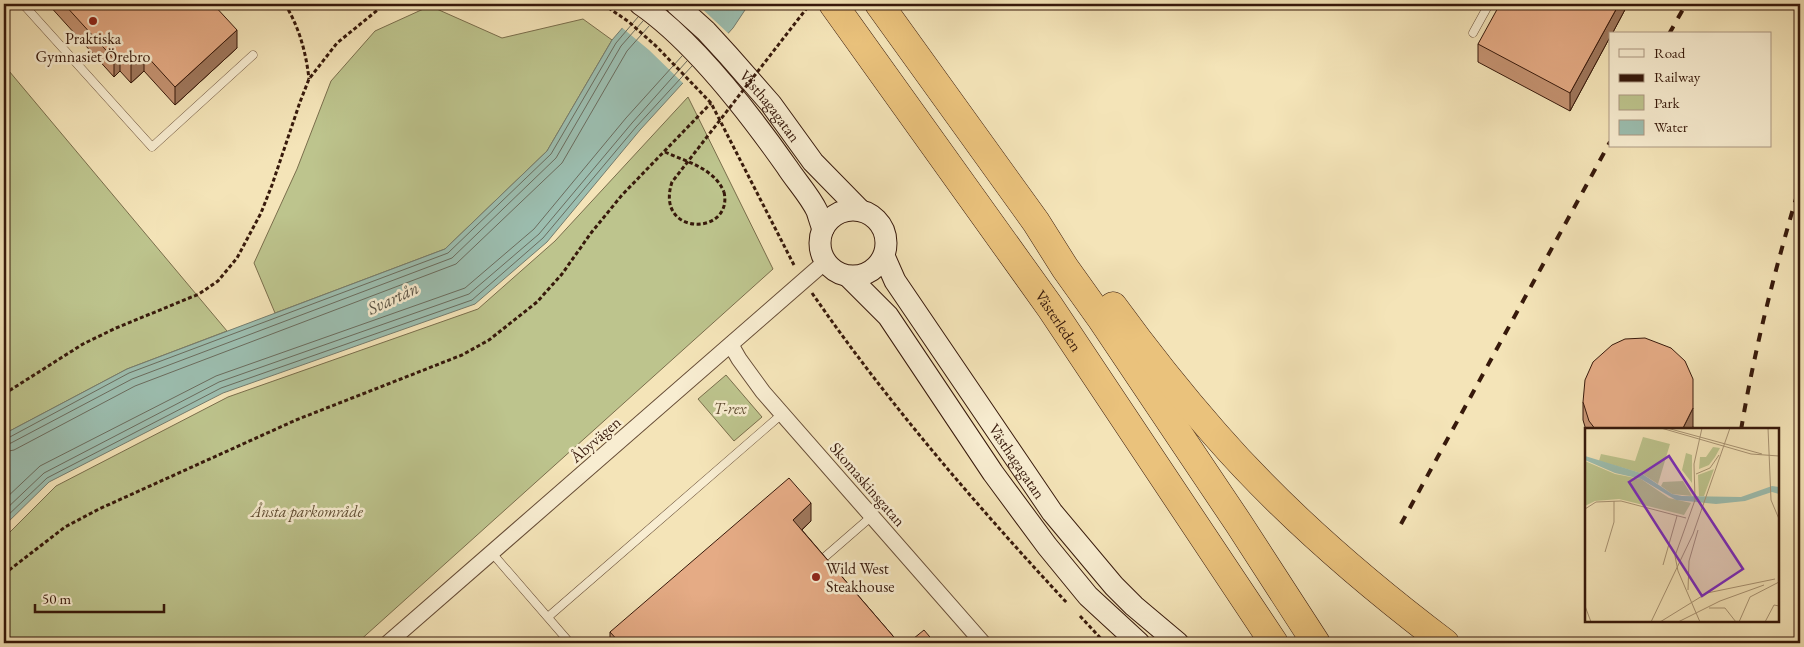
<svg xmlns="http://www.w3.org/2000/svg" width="1804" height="647" viewBox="0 0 1804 647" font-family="'EB Garamond',serif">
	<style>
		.green { fill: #bdc48d; stroke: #7a6e4c }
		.water { fill: #9cbeb0; stroke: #747c6e }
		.pier { fill: #f4e4b8 }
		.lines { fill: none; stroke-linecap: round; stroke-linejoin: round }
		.shore { stroke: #6a6c5e; stroke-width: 1 }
		.lane-casing { stroke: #664c36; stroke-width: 9 }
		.street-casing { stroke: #664c36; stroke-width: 17 }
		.secondary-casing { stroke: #37190b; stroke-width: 23 }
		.highway-casing { stroke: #37190b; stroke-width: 29 }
		.path { stroke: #37190b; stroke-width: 3; stroke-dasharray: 4 2.5; stroke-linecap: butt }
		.lane { stroke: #f8edd1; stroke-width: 8 }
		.street { stroke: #f8edd1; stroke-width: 15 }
		.secondary { stroke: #f8edd1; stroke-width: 21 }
		.highway { stroke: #eac27c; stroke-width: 28 }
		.rail { stroke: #37190b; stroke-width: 4; stroke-dasharray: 9 9; stroke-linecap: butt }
		.path-bridge { stroke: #37190b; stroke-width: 3; stroke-dasharray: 4 2.5; stroke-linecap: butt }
		.wall { fill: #c59372; stroke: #37190b }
		.shaded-wall { fill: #a0785d; stroke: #37190b }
		.building { fill: #e5ab85; stroke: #37190b }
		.poi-dot { fill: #8f2418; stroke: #f8edd1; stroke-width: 2 }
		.labels { text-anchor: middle; stroke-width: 5; stroke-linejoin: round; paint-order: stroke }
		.poi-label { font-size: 16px; fill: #37190b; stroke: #f8edd1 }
		.street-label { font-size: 16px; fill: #37190b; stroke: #f8edd1 }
		.park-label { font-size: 16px; font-style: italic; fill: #5f4c32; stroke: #f8edd1 }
		.water-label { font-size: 18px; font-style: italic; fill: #5a5345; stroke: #f8edd1 }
		.inset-road { fill: none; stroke: #a89373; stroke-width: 1 }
		.view { fill: #7b2cbf; fill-opacity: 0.15; stroke: #7b2cbf; stroke-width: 2.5 }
		.inset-edge { fill: none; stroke: #37190b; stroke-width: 2.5 }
	</style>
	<rect width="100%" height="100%" fill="#f4e4b8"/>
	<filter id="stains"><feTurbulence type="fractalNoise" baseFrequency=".004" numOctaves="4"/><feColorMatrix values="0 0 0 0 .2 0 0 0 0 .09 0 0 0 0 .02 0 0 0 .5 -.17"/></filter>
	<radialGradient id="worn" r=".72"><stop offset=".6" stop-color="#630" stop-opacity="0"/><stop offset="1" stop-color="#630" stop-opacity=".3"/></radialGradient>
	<path class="green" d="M430,6L502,38L583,19L612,40L547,151L445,249L275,313L254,263L297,169L331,81L375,31Z
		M4,65L227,331L127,369L4,434Z
		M688,97L773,269L357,643H4V538L56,486L228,397L478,309L555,241Z
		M726,375L762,417L734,441L698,399Z"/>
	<path class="water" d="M643,4H749L733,28L640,130L547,242L475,304L223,393L49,482L4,526V434L127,369L445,249L547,151L612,40Z"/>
	<path class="pier" d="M640,4H697L730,35L685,85L649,50L620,26Z"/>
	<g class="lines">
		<path class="shore" d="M4,438H8L129,373L448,253L551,154L616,43L638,17
			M4,445L11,443L132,379L452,258L556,158L621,46L643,21
			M4,452L14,450L135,386L456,264L562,163L627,51L649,26
			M4,500L40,466L216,376L465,288L534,229L626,118L682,56
			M4,511L44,473L219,382L469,294L539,234L632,123L687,61
			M4,519L47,478L221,388L472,300L543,238L636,127L692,66"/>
		<g class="lane-casing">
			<path id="lane" d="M23,4L152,147L253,55
				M1473,33L1489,4
				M492,553L570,643
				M819,562L872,516
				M548,617L782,414"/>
		</g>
		<g class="street-casing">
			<path id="street" d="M731,345L739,359L763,392L983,643
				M388,643L825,262"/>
		</g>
		<g class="secondary-casing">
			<g id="secondary">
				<path d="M640,4C694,41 749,113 787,167C796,181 810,196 817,211C819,217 821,224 823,229"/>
				<path id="s1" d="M676,4L706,31L728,55L771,104L813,162L860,210"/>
				<circle cx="853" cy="243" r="33"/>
				<path id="s2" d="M884,256L895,281L1052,512L1114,586L1134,606L1178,643"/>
				<path d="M849,277L888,316L993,473L1047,546L1088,596L1139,643"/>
			</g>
		</g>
		<g class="highway-casing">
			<g id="highway">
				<path id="s3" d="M833,4L1050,307L1274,643"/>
				<path d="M879,4L1036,222L1065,268L1100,317L1239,524L1316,643"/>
				<path d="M1113,306C1145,350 1179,393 1215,434C1283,512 1363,581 1445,643"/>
			</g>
		</g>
		<path class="path" d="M285,4C299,27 306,52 309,79
			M603,4L629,22L657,47L711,103L795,267
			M665,152C687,162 714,168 724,192
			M812,293C888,403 976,505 1067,603
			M4,394L83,344L116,328L199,294L218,281L237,258L261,213L272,185L300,102L309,79L337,43L385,4
			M4,574L65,527L99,509L296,420L462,355L489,340L537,302L562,274L591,233L622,195L711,103
			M1080,616L1105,643"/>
		<use href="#lane" class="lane"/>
		<use href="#street" class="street"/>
		<use href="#secondary" class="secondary"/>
		<use href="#highway" class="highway"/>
		<path class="rail" d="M1669,34L1686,4
			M1741,430C1755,346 1776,266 1800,185
			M1401,524L1610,142"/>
		<path class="path-bridge" d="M724,192C734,236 654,237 672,182L810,4"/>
	</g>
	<path class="wall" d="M48,4H213L237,48L175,105L144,71L131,83L120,71L114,77Z
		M1628,4L1612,34H1610V37L1570,111L1478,62V44Z
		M1583,402L1693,426L1692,430H1586L1583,420Z
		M811,521L802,530L899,643H610V632Z"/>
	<path class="shaded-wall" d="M1619,4H1628L1612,34H1610V37L1570,111V93Z
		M237,30V48L175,105V87Z
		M120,53V71L114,77V59Z
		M144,53V71L131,83V65Z
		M1693,408V426L1692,430H1682Z
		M811,503V521L793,538V520Z"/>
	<path class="building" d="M64,4H213L237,30L175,87L144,53L131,65L120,53L114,59Z
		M1500,4H1619L1570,93L1478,44Z
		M1645,338L1671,348L1685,361L1693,379V408L1682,430H1596L1589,421L1583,402L1585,380L1593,362L1612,345L1625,339Z
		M789,478L811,503L793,520L899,643H620L610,632Z
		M924,630L935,643H908Z"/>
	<g class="poi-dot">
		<circle cx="93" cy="21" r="5"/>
		<circle cx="816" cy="577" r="5"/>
	</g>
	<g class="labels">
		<g class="poi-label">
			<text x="93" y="44">Praktiska<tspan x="93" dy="18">Gymnasiet Örebro</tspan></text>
			<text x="826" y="574" text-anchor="start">Wild West<tspan x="826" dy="18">Steakhouse</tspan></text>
		</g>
		<g class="street-label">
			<text dy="6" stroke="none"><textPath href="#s1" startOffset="139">Västhagagatan</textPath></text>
			<text dy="6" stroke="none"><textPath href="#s3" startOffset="389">Västerleden</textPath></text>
			<text transform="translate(595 439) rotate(-41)" y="6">Åbyvägen</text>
			<text dy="6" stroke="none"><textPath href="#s2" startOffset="245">Västhagagatan</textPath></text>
			<text transform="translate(868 484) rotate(49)" y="6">Skomaskinsgatan</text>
		</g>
		<g class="park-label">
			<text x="730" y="414">T-rex</text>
			<text x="307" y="517">Ånsta parkområde</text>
		</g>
		<g class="water-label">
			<text transform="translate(393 298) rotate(-25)" y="6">Svartån</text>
		</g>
	</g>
	<g transform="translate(1585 428)">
		<rect width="194" height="194" fill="#f4e4b8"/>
		<path d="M58,9L85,16L73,56L56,45L14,33L16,26L50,33ZM128,19L135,20L130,29L124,37L114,41L115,29H121ZM101,25L107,27V55L97,42ZM0,33L30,46L56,51L84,70L106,75L99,87L34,71L10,73L0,78ZM129,41L119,68H114L113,47ZM98,53L107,68L87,66L76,58L78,54Z" fill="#bdc48d"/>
		<path d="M0,28L56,45L87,66L97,68L156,69L187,58L194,59V66L187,64L160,73L131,76L91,72L56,51L30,45L0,32Z" fill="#9cbeb0"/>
		<path class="inset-road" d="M76,0L166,26L194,28M82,0L177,26M183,0L186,72L194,91M111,46L125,40L134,27M0,81L11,74L36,73L101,90M20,124L29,94V73M78,137L92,88M103,162L104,133L113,102M0,178L6,194M124,180H140L151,194M66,194L108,106L145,0M75,194L122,165L190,151M93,194L135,173L179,157M115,194L93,143L90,128L110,72L109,36L117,0M154,194L165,169L194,154M180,194L189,177L194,178"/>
		<path class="view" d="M84,28L158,141L117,168L44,54Z"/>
		<rect width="194" height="194" class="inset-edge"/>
	</g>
	<rect width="1804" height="647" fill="none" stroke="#f4e4b8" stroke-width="20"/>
	<rect x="5" y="5" width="1794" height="637" fill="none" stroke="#37190b" stroke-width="2.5"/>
	<rect x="10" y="10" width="1784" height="627" fill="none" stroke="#37190b"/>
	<rect x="1609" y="32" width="162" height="115" fill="#f8edd1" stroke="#ab9882"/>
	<rect x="1619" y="49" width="25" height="8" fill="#f8edd1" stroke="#ab9882"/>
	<text x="1654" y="58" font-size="15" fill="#37190b">Road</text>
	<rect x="1619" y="74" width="25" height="8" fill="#37190b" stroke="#ab9882"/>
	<text x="1654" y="82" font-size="15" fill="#37190b">Railway</text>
	<rect x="1619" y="95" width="25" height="15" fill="#bdc48d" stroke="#ab9882"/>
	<text x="1654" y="108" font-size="15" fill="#37190b">Park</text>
	<rect x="1619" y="120" width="25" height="15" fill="#9cbeb0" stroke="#ab9882"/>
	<text x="1654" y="132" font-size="15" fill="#37190b">Water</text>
	<path d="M35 604v8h129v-8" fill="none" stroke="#37190b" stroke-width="2.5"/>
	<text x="42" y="604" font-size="15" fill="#37190b" stroke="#f8edd1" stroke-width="4" paint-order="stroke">50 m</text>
	<rect width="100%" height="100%" filter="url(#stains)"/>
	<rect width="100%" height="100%" fill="url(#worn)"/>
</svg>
